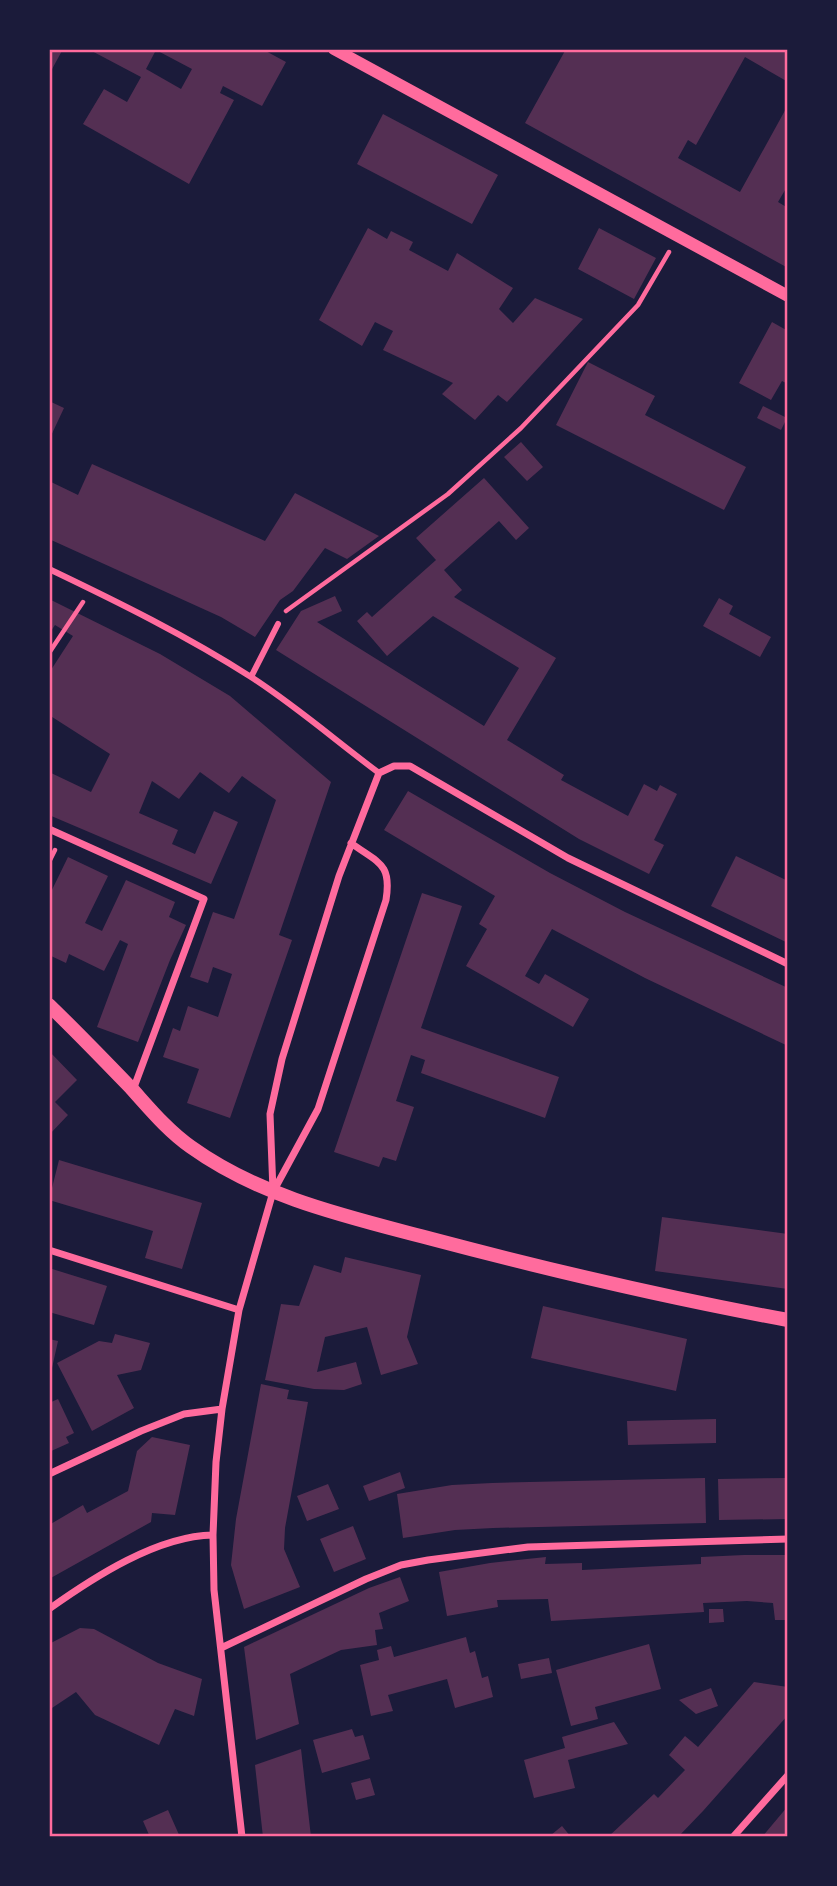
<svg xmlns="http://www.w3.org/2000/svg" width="837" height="1886" viewBox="0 0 837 1886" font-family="Karla,sans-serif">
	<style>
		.building { fill: #542f53; fill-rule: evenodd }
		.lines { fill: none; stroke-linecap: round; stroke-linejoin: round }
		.path { stroke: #ff6b9d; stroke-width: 4.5 }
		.pedestrian { stroke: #ff6b9d; stroke-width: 6 }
		.minor { stroke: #ff6b9d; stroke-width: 7 }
		.tertiary { stroke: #ff6b9d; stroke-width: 12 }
		.secondary { stroke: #ff6b9d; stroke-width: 14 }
		.neatline { fill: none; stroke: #ff6b9d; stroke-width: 2.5 }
	</style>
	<rect width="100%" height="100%" fill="#1b1b3a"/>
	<path class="building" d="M49,49H63L51,71L49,70Z
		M88,49H262L286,62L262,106L223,86L220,93L234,100L189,184L83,124L104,89L127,102L141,77ZM156,50L192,69L181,89L146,69Z
		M566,49H788V82L745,57L696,145L688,140L678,158L740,192L788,105V185L778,202L788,208V268L525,123Z
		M383,114L498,175L472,224L357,164Z
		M368,228L387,239L391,231L413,242L409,250L448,271L457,253L513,288L499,309L513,323L535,298L583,319L507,402L498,395L475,420L442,394L453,383L383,350L393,331L375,322L362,346L319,320Z
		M599,228L656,258L634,299L578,269Z
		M772,322L788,331V384L782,381L771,400L739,383Z
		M588,362L655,396L645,415L746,467L724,510L556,425Z
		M49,401L64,408L49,440Z
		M763,406L787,418L781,430L757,418Z
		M521,442L543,467L527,481L504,457Z
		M92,464L265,541L295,493L379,536L347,559L325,548L293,591L280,600L255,637L221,617L49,539V481L78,495Z
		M484,478L529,528L516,540L499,521L444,570L462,590L454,597L556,658L507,740L564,775L561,780L628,816L644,784L657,791L660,785L677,794L654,840L664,845L649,874L579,839L276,650L301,611L335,596L342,611L317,622L484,726L519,668L433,616L387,656L357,621L367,612L372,617L436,560L416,538Z
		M719,598L733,606L729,614L771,637L760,657L703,626Z
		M49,599L160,654L230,696L331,782L279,935L292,940L230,1118L187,1103L199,1069L163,1057L173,1028L180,1031L188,1006L218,1017L232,974L213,967L208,983L190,977L213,912L234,919L276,800L242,776L229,793L200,772L179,799L152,781L139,813L178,830L172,844L195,854L214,811L238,822L211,884L49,815V772L91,792L110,754L49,715V673L73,636L55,625L49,634Z
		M408,791L550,873L625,912L788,988V1046L645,978L552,929L525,976L539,984L545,974L589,999L573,1027L466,966L487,929L479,924L495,896L384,830Z
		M736,856L788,881V943L711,906Z
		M68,857L108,876L85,923L102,931L126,880L175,902L169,917L186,925L170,960L138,1042L97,1027L128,944L120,940L104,971L69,954L66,963L49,955V896Z
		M422,893L462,906L421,1028L559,1077L545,1118L421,1073L425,1060L411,1055L396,1101L414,1107L396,1161L383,1157L379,1167L334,1152Z
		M49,1051L77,1080L55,1102L68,1115L49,1135Z
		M59,1160L202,1203L182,1269L145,1258L153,1231L49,1200Z
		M662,1217L788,1234V1289L655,1271Z
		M345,1257L421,1275L407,1337L418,1364L381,1375L367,1327L325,1337L317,1372L356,1362L362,1384L344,1390L314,1389L265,1380L281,1304L299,1306L314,1265L341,1273Z
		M49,1268L107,1286L94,1325L49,1312Z
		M543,1306L687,1339L676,1391L531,1358Z
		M115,1334L150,1343L141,1370L117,1375L134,1408L92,1431L57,1363L99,1341L112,1343Z
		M49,1339L58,1341L50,1377H49Z
		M261,1384L289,1390L287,1399L308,1402L285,1528L284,1549L300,1587L244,1609L231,1565L236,1519Z
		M58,1399L74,1433L66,1437L69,1443L49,1452V1403Z
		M716,1419V1443L628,1445L627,1421Z
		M152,1437L190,1445L175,1515L152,1513L151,1522L49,1579V1525L83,1505L87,1513L128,1491L137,1451Z
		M400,1472L405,1488L369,1501L363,1486Z
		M705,1478L706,1523L493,1528L455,1530L403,1538L397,1494L452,1485L492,1483Z
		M788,1478V1519L719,1520L718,1479Z
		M328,1484L339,1509L307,1521L297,1496Z
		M353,1526L366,1559L334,1572L320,1539Z
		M744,1555H788V1620H775L773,1603L747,1601L703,1603L704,1612L551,1621L548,1599L497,1600L498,1607L447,1616L439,1572L490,1563L546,1557L545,1564L582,1563V1570L701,1564V1557Z
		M400,1577L409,1601L379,1613L383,1629L375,1630L377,1645L341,1650L290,1674L299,1724L256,1740L244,1647L369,1588Z
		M709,1609H723L724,1622L709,1623Z
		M80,1628L94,1629L158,1663L202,1679L194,1716L175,1709L159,1745L95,1715L76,1692L49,1710V1644Z
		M466,1637L470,1653L475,1651L482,1678L488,1676L493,1697L455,1708L447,1679L388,1695L393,1711L371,1716L360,1665L379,1660L377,1650L391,1646L394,1657Z
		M649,1644L661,1689L595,1707L598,1719L571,1726L556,1670Z
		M549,1658L552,1673L521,1679L518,1664Z
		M754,1682L788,1687V1715L703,1811L678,1837H608L654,1794L658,1798L685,1770L669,1755L685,1736L698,1747Z
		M711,1688L718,1706L696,1714L679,1700Z
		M614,1722L628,1744L568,1760L575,1788L534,1798L524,1760L565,1748L562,1737Z
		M352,1729L355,1737L363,1735L370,1759L322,1773L313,1740Z
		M301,1749L311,1837H263L255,1765Z
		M370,1778L375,1795L356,1800L351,1783Z
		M788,1806V1837H762Z
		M168,1810L180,1837H150L143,1821Z
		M562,1826L571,1837H553L551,1835Z"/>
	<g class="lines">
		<path class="path" d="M286,611L448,494L521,428L638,305L669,252
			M49,653L83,602
			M49,862L55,850"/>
		<path class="pedestrian" d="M49,569C118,602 187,636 251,677C296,706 336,741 379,773
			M251,677L278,624"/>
		<path class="minor" d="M49,829L204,899L133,1090
			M273,1191L270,1114L282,1059L339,876L379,773L394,766H410L568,858L788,964
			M49,1250L239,1310
			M49,1474L141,1431L184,1414L222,1409
			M49,1609C94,1577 157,1536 213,1535
			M221,1648L366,1579L401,1565L428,1560L528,1547L788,1539
			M242,1837L214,1590L213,1535L216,1462L222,1409L239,1310L273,1192L318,1109L386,900C392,863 378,863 351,843
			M733,1837L788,1775"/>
		<path class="tertiary" d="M334,49L788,296"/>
		<path class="secondary" d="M49,1005C77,1032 104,1060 131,1088C150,1109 168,1131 191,1147C262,1198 349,1217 432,1239C549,1270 668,1298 788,1320"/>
	</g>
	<rect width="837" height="1886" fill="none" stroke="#1b1b3a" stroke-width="102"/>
	<rect x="51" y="51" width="735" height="1784" class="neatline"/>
</svg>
